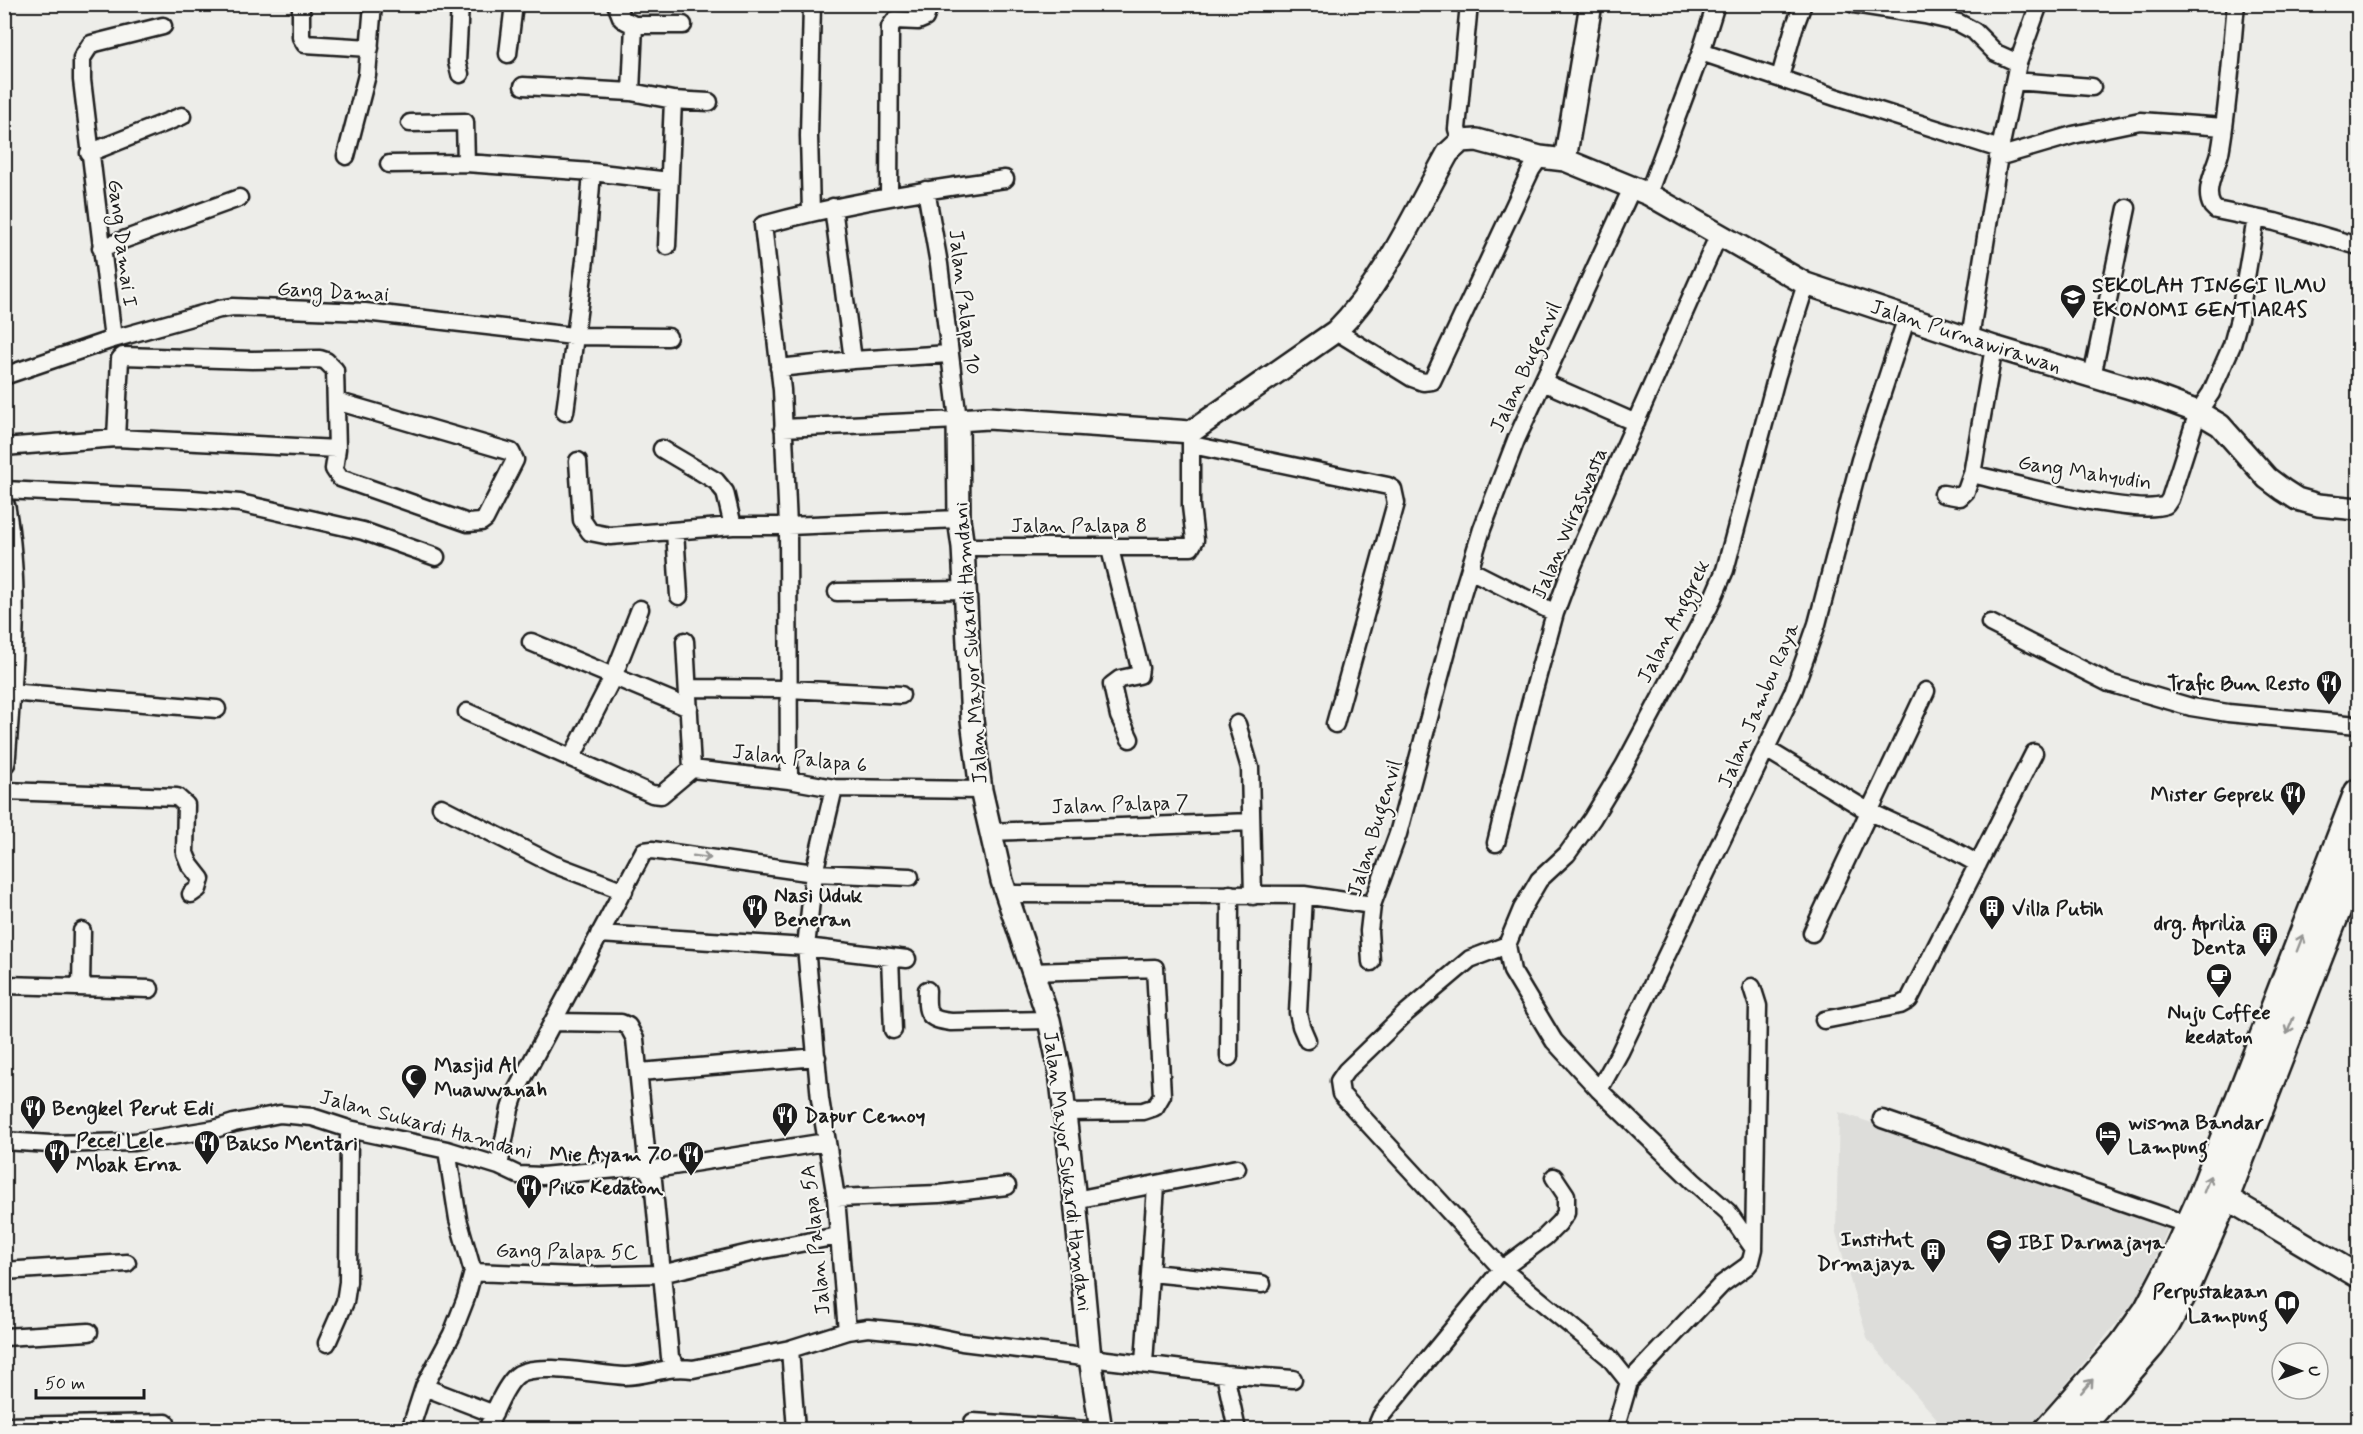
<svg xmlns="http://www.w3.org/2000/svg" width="2363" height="1434" viewBox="0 0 2363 1434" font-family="Mynerve,sans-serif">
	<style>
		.built { fill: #ddddda }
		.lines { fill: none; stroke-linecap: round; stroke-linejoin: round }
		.minor-casing { stroke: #1c1c1c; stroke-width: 21 }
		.tertiary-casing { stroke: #1c1c1c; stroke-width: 26 }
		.secondary-casing { stroke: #1c1c1c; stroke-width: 27 }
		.trunk-casing { stroke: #1c1c1c; stroke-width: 32 }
		.minor { stroke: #f6f6f2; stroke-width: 16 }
		.tertiary { stroke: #f6f6f2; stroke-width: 21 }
		.secondary { stroke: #f6f6f2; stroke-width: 22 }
		.trunk { stroke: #f6f6f2; stroke-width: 27 }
		.oneway { stroke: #949492 }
		.labels { text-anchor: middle; stroke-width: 4.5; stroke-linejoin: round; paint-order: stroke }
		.street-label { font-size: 21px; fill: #1c1c1c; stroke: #f6f6f2 }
		.poi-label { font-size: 21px; font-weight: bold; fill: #1c1c1c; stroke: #f6f6f2; text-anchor: start }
	</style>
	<rect width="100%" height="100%" fill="#edede9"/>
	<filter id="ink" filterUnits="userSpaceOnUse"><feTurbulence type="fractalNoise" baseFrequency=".0167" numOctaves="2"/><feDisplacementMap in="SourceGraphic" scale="12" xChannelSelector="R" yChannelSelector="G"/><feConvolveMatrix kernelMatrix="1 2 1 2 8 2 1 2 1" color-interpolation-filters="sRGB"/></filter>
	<g filter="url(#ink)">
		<path class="built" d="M1839,1112L2171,1222L2138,1297L2028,1430L1946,1429L1868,1340L1836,1233Z"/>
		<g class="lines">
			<g class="minor-casing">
				<path id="minor" d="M301,4V37L305,44L370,48
					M616,4L622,19L634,25H683
					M1854,4L1925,15L1959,23L1974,31L1996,53L2018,63
					M2236,4C2231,54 2229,104 2220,153C2216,169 2203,190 2212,206L2216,210L2275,222L2358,246
					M1701,52L1835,97L2000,149
					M508,54L514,4
					M460,74L457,62L460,4
					M1780,77L1794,28L1803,4
					M2014,81L2092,87
					M523,86L631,92L673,100L709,102
					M631,92L634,25
					M410,123L465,122L466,163
					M1461,141L1457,129L1469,4
					M89,153L182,116
					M346,156L367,75L373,4
					M1998,157L2073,135L2140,121L2224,127
					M389,164L466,163L592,172L669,181
					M1648,194L1701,52L1716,4
					M889,196L890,27L895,20L918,21L925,18L930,4
					M833,207L853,360
					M811,212L809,136L812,4
					M667,246L673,100
					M101,248L239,198
					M1336,331L1412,378L1423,382L1432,381L1531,170L1540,157
					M1970,338L2000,149L2018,63L2039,4
					M113,339L82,80V58L91,44L163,26
					M779,368L853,360L949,354
					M4,376L113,339L220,309L233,307L365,312L573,336L668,337
					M2092,377L2127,208
					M1543,382L1636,423
					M336,401L511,452L515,460L485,519L481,522L468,523L340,478L334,469L337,449
					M565,412L585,260L592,172
					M783,428L958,420L939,264L926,190
					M1192,445L1388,486L1393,489L1396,503L1335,724
					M4,447L116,438L337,449L335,370L326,361L320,359L252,360L123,356L120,359L116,438
					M662,449L716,481L725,492L733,526
					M578,461L582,520L590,532L610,536L733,526H788L959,519
					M1972,474C2010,483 2134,517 2166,505L2170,499L2198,412L2211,393L2232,345L2239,319L2256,218
					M4,490L193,499L240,503L363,531L436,557
					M1943,494L1960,497L1966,491L1972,474L1994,347
					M675,531L679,596
					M963,547H1191L1195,540L1191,506V436
					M1110,549L1140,668L1139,675L1120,679L1112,685L1119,716L1130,739
					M1470,570L1555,613
					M837,592L965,590
					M1990,623L2109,683L2191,707L2228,713L2358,725
					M685,641L692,769
					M531,642L689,708
					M688,688L789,689L901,695
					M9,692L217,709
					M467,712L652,794L661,795L692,769L789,780L834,788L981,790
					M1237,724L1250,768L1253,896
					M1766,749L1868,811L1951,849L1978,864
					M572,757L613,677L640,609
					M789,780L788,526L782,390L763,225C843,203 923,190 1005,179
					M834,788L814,873L806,947L820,1099L836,1198L847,1331
					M4,791L177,797L186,805L185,853L190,865L201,879L198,889L191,894
					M441,807L553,864L624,891
					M989,832L1251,822
					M1496,843L1530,704L1555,613L1571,570L1614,471L1719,234
					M1006,894L1304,895L1372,905
					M1304,895L1298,1013L1301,1026L1307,1040
					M1812,933L1926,691
					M599,934L806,947L907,959
					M1507,945L1470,959L1406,1013L1346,1071L1339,1081L1341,1094L1502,1269L1609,1357L1629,1382
					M890,958L893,1030
					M1371,962L1369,931L1372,905L1398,834L1462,594L1482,529L1516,440L1632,188
					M1031,972L1155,968L1162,1095L1155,1107L1143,1111L1065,1112
					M4,985L150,989
					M81,987L82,931
					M1752,987L1758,1006L1754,1249
					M927,990C926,1014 927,1019 951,1022L1049,1020
					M1824,1020L1900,1005L1909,1000L2034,753
					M554,1022L621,1023L628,1026L635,1039L648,1170L826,1142
					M1229,1057L1230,894
					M640,1072L817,1057
					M1599,1090L1620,1052L1793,692L1817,624L1860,460L1907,317
					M1882,1119L2189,1225
					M4,1141L50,1144L134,1142L215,1129L234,1123L280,1114L312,1117L349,1129L447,1150L499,1166L518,1175L542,1176L638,1167L648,1170L653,1180L670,1357L677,1367
					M499,1166L510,1109L516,1091L644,851L652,850L814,873L910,877
					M836,1198L939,1194L1007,1186
					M1075,1200L1237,1168
					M4,1271L127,1263
					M473,1272L574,1276L661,1274L758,1251L838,1236
					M1151,1273L1262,1284
					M4,1337L89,1332
					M327,1343L345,1302L348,1282L349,1129
					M790,1349L796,1430
					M1144,1363L1156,1186
					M1225,1374L1237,1430
					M424,1387L494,1414
					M973,1422L1088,1430
					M4,1426L166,1423
					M410,1430L424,1387L452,1334L466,1298L473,1272L458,1219L447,1150
					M487,1430C493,1415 506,1382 519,1374C540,1362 599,1375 625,1376C649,1376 667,1365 693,1369L790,1349L847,1331L868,1328L918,1333L962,1342L1107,1360L1225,1374L1293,1379
					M1375,1430L1381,1416L1502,1269L1545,1237L1559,1223L1566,1213V1195L1554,1177
					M1615,1430L1629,1382L1722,1284L1747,1266L1751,1261L1754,1249L1728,1212L1693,1181L1599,1090L1554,1041L1512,971L1507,945L1522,909L1539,880L1567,854L1592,819L1624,766L1709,607L1725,570L1777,375L1806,284"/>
			</g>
			<g class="tertiary-casing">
				<path id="tertiary" d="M1565,160L1591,4
					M4,507C19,591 10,678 4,762
					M1101,1430L1090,1358L1075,1200L1060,1072L1049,1020L1002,881L981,790L972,720L963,547L959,519L958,420L988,418L1191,432L1336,331C1384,283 1415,212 1448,153L1461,141L1477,140L1540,157L1565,160L1648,194L1806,284L1994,347L2144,392L2198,412L2220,425L2267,478L2283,490L2297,499L2318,505L2358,509"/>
			</g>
			<g class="secondary-casing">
				<path id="secondary" d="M2225,1197L2358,1276"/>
			</g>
			<g class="trunk-casing">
				<path id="trunk" d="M2048,1430L2123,1345L2148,1310L2170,1268L2201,1199L2358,793
					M2077,1430L2150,1346L2166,1324L2185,1289L2225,1197L2358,855"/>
			</g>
			<use href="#minor" class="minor"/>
			<use href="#tertiary" class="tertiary"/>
			<use href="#secondary" class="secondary"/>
			<use href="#trunk" class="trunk"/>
		</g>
		<defs><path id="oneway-shaft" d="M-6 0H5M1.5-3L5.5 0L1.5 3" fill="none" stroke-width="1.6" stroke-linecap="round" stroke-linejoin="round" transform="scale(1.5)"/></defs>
		<g class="oneway">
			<use href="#oneway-shaft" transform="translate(702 857) rotate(8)"/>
			<use href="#oneway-shaft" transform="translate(2300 943) rotate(-69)"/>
			<use href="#oneway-shaft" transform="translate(2290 1026) rotate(112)"/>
			<use href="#oneway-shaft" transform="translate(2207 1184) rotate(-69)"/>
			<use href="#oneway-shaft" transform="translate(2087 1386) rotate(-49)"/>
		</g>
	</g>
	<defs>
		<g id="university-pin" transform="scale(1.35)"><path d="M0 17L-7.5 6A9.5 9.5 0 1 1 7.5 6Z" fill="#1c1c1c" stroke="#f6f6f2"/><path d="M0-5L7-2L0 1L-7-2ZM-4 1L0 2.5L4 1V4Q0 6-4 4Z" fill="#fff"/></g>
		<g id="restaurant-pin" transform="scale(1.35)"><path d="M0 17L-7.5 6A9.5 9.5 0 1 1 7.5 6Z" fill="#1c1c1c" stroke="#f6f6f2"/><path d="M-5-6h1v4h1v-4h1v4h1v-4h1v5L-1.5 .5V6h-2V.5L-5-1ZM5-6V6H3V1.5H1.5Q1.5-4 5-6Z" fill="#fff"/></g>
		<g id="building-pin" transform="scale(1.35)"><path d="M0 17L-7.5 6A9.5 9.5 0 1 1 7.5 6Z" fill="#1c1c1c" stroke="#f6f6f2"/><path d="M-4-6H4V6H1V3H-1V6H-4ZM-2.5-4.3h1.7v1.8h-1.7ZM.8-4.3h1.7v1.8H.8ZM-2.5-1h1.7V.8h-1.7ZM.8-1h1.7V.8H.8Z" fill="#fff"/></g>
		<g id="cafe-pin" transform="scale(1.35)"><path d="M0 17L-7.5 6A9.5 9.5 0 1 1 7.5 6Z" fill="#1c1c1c" stroke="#f6f6f2"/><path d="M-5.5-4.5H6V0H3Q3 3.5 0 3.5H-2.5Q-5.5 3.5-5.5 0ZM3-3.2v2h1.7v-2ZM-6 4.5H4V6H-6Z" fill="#fff"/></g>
		<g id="mosque-pin" transform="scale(1.35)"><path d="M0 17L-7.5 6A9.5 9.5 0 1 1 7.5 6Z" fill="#1c1c1c" stroke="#f6f6f2"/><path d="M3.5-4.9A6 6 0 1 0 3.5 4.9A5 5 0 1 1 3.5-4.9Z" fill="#fff"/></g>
		<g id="hotel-pin" transform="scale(1.35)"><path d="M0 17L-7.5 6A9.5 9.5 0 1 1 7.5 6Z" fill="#1c1c1c" stroke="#f6f6f2"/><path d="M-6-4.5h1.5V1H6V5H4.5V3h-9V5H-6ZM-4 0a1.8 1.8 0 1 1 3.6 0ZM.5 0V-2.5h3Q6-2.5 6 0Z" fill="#fff"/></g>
		<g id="library-pin" transform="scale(1.35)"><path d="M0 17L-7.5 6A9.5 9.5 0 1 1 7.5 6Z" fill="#1c1c1c" stroke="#f6f6f2"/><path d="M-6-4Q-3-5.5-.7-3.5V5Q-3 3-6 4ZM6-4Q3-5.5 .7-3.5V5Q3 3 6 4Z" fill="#fff"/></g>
	</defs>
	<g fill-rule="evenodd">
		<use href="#university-pin" x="2073" y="297"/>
		<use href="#restaurant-pin" x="2329" y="683"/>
		<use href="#restaurant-pin" x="2293" y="794"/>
		<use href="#restaurant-pin" x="755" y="907"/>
		<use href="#building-pin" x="1992" y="908"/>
		<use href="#building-pin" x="2265" y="935"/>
		<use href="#cafe-pin" x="2219" y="976"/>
		<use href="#mosque-pin" x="414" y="1077"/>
		<use href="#restaurant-pin" x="33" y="1108"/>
		<use href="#restaurant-pin" x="785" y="1115"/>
		<use href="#hotel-pin" x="2108" y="1134"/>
		<use href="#restaurant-pin" x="207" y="1143"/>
		<use href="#restaurant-pin" x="57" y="1152"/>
		<use href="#restaurant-pin" x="691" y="1154"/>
		<use href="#restaurant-pin" x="529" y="1187"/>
		<use href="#university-pin" x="1999" y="1242"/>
		<use href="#building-pin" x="1933" y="1251"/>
		<use href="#library-pin" x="2287" y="1303"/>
	</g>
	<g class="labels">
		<g class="street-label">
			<text transform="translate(123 243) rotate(83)" y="7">Gang Damai I</text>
			<text transform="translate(333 291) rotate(3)" y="7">Gang Damai</text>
			<text transform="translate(965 302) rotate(83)" y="7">Jalan Palapa 10</text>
			<text transform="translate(1966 336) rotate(18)" y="7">Jalan Purnawirawan</text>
			<text transform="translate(1525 367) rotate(-65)" y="7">Jalan Bugenvil</text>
			<text transform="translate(2085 472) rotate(9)" y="7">Gang Mahyudin</text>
			<text transform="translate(1569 523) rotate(-67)" y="7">Jalan Wiraswasta</text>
			<text x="1079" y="532">Jalan Palapa 8</text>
			<text transform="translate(1673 621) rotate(-63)" y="7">Jalan Anggrek</text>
			<text transform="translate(970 643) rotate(-94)" y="7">Jalan Mayor Sukardi Hamdani</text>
			<text transform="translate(1758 705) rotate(-67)" y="7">Jalan Jambu Raya</text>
			<text transform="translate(800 758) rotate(6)" y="7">Jalan Palapa 6</text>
			<text transform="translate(1120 804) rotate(-2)" y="7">Jalan Palapa 7</text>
			<text transform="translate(1374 828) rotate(-73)" y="7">Jalan Bugenvil</text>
			<text transform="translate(426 1124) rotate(15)" y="7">Jalan Sukardi Hamdani</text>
			<text transform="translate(1068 1171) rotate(83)" y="7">Jalan Mayor Sukardi Hamdani</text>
			<text transform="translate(815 1240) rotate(-96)" y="7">Jalan Palapa 5A</text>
			<text transform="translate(567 1251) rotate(1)" y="7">Gang Palapa 5C</text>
		</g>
		<g class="poi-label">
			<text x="2092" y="292">SEKOLAH TINGGI ILMU<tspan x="2092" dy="24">EKONOMI GENTIARAS</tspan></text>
			<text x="2310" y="690" text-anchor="end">Trafic Bun Resto</text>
			<text x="2274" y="801" text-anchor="end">Mister Geprek</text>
			<text x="774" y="902">Nasi Uduk<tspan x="774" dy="24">Beneran</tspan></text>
			<text x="2012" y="915">Villa Putih</text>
			<text x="2246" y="930" text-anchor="end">drg. Aprilia<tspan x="2246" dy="24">Denta</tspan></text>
			<text x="2219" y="1019" text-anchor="middle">Nuju Coffee<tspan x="2219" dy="24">kedaton</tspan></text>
			<text x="434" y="1072">Masjid Al<tspan x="434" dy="24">Muawwanah</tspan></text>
			<text x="52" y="1115">Bengkel Perut Edi</text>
			<text x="804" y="1122">Dapur Cemoy</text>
			<text x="2128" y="1129">wisma Bandar<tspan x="2128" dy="24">Lampung</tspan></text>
			<text x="76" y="1147">Pecel Lele<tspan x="76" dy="24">Mbak Erna</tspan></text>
			<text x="226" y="1150">Bakso Mentari</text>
			<text x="672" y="1161" text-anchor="end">Mie Ayam 70</text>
			<text x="548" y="1194">Piko Kedaton</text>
			<text x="1914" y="1246" text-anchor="end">Institut<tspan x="1914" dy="24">Drmajaya</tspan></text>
			<text x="2018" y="1249">IBI Darmajaya</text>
			<text x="2268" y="1298" text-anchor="end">Perpustakaan<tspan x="2268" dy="24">Lampung</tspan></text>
		</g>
	</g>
	<rect width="2363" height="1434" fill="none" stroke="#f6f6f2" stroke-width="24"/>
	<rect x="12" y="12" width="2339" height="1410" fill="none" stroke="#1c1c1c" stroke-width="2" filter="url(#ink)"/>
	<g transform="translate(2300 1371) rotate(91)"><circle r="28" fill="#f6f6f2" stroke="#9f9f9c" stroke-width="1.5"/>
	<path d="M0-4.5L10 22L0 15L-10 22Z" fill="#1c1c1c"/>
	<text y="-9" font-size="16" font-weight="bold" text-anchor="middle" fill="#1c1c1c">U</text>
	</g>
	<path d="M36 1389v9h108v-9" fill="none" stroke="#1c1c1c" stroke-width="3"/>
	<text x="45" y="1389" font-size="18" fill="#1c1c1c" stroke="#f6f6f2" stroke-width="4.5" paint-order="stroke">50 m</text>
</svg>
